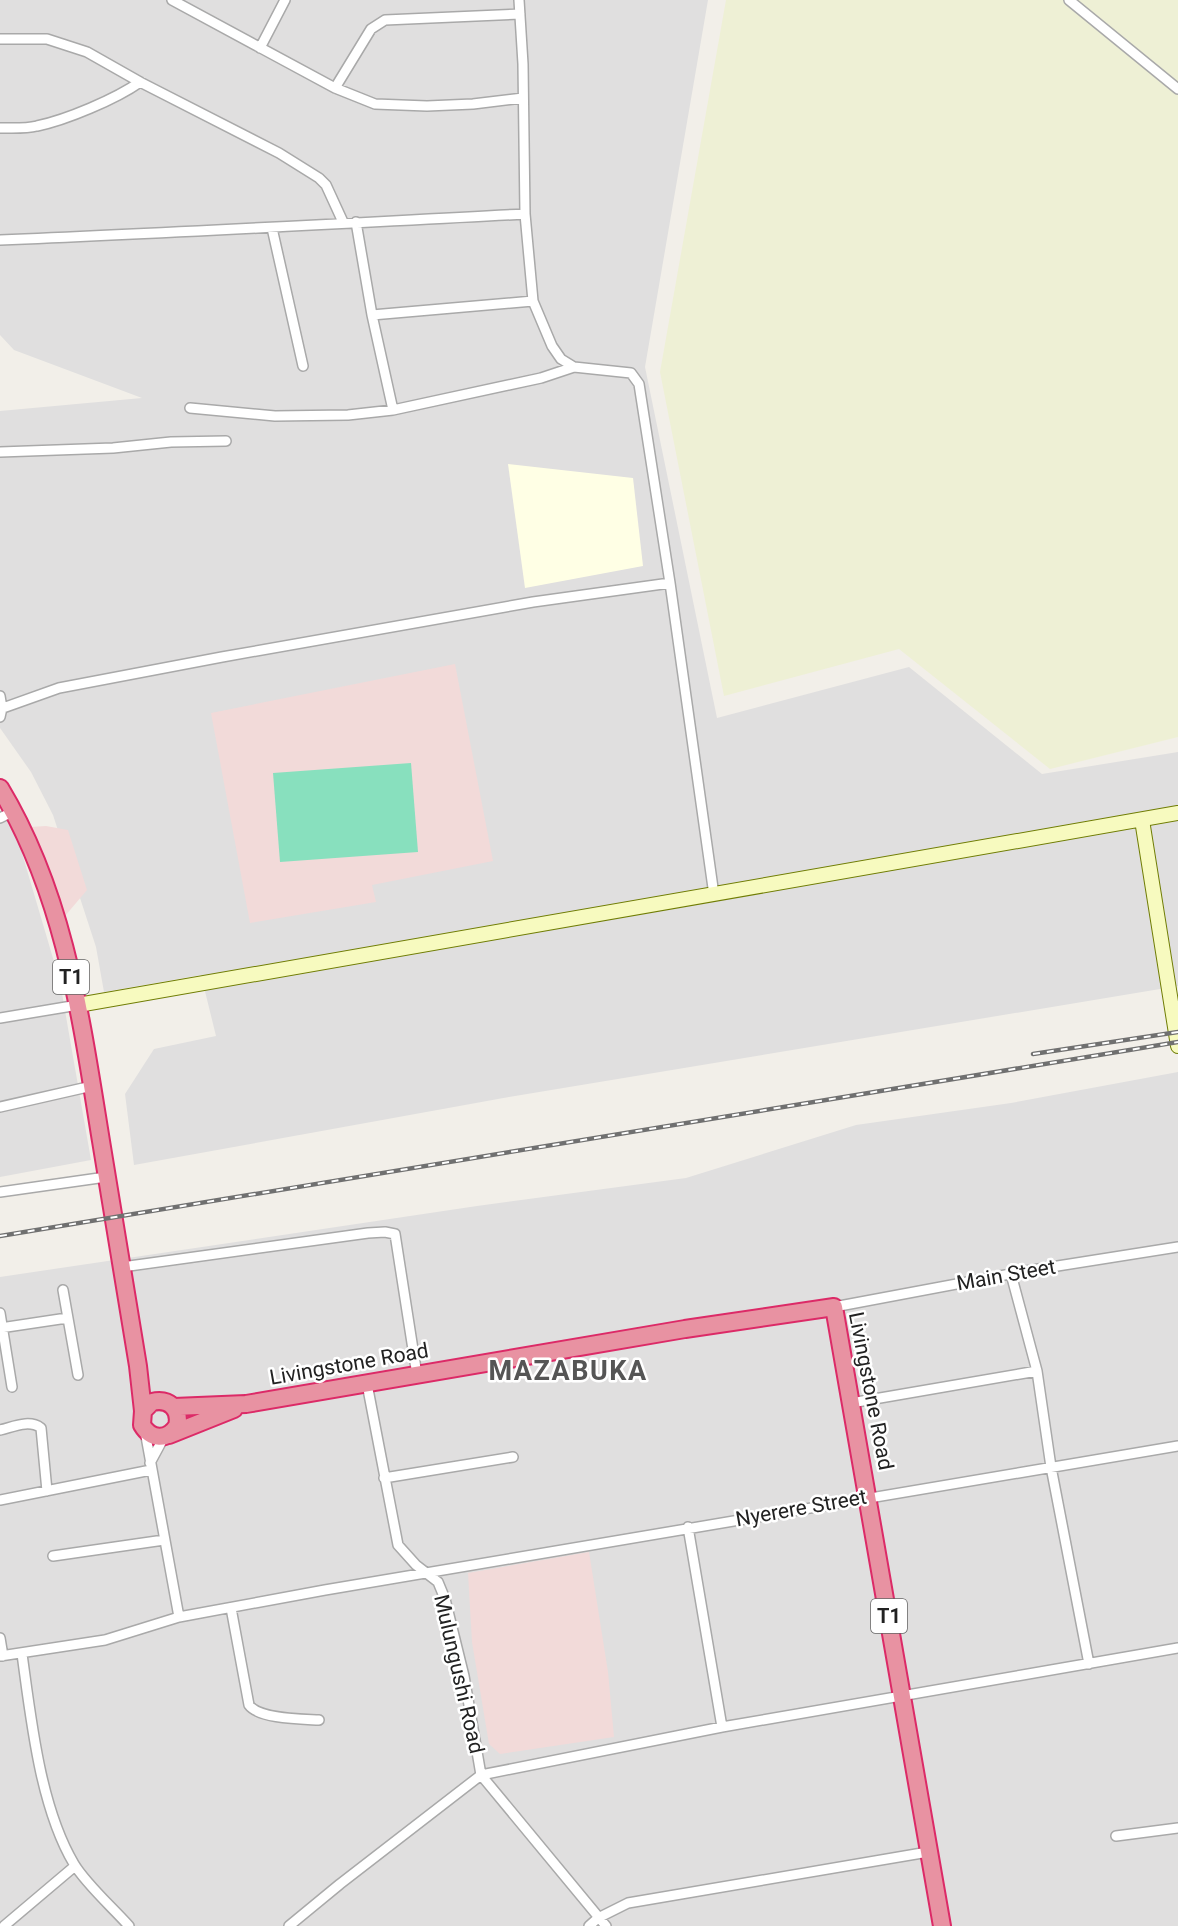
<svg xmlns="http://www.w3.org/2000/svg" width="1178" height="1926" viewBox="0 0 1178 1926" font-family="Roboto,sans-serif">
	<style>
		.residential { fill: #e0dfdf }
		.commercial { fill: #f2dad9 }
		.education { fill: #ffffe5 }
		.farmland { fill: #eef0d5 }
		.pitch { fill: #88e0be }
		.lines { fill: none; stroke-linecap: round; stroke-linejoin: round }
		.street-casing { stroke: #a9a9a9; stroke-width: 12 }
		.secondary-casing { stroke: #707d05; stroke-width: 16 }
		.highway-casing { stroke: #dc2a67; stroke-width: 20 }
		.street { stroke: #fff; stroke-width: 9 }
		.secondary { stroke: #f7fabf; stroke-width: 14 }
		.highway { stroke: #e892a2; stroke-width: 16 }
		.rail-casing { stroke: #707070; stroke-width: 4.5 }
		.rail { stroke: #fff; stroke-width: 2; stroke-dasharray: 7; stroke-linecap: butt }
		.labels { text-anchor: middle; stroke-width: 5; stroke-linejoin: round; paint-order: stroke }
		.shield { fill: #fff; stroke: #646464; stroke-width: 1.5 }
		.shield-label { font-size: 20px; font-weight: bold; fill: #222 }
		.street-label { font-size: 21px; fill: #222; stroke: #fff }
		.district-label { font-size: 27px; font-weight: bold; letter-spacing: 1.5px; fill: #555; stroke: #fff }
	</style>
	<rect width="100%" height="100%" fill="#f2efe9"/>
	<path class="residential" d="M0,0H708L645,367L717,718L909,667L1042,774L1178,752V986L509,1097L134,1165L125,1094L154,1049L216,1036L201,975L104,992L96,947L53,815L31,772L0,728V411L142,398L14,350L0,335Z
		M0,814L14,826L60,982L91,1160L0,1177Z
		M1178,1072V1926H0V1277L477,1206L686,1178L856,1125L1011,1103Z"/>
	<path class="commercial" d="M455,664L493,861L372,885L376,902L250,923L211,713Z
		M46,826L68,830L87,890L65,916L30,827Z
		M589,1552L608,1672L614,1737L500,1754L489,1744L472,1642L468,1573Z"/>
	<path class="education" d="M508,464L633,478L643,566L525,588Z"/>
	<path class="farmland" d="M726,0H1178V737L1050,769L899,649L724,696L660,372Z"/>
	<path class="pitch" d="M411,763L418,852L280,862L273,773Z"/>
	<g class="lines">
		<g class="street-casing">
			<path id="street" d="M172,0L335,88L375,104L427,106L473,104L523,98
				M519,0L523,64L525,214L533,301L552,346L561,359L574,367L631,373L639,384L670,583L714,895
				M1069,0L1178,89
				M0,39H47L87,52L140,82L279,153L319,178L326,185L343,222
				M260,48L285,0
				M335,88L371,29L385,20L520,14
				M0,128C12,128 25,129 37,126C66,120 116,99 140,82
				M356,222L372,315L393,410
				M272,228L303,366
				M0,240C175,233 350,223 525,214
				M372,315L533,301
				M190,408L275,416L348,415L393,410L541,378L574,367
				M0,452L113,448L171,442L226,441
				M0,696L2,708L0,717
				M0,709L59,688L222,657L533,602L670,583
				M0,818L14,811
				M0,1018L78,1005
				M0,1107L92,1086
				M0,1192L106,1177
				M122,1267L368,1233L385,1232L395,1234L417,1375
				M1011,1274L1037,1371
				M63,1290L78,1375
				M834,1307L1026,1271L1178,1247
				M0,1313L12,1387
				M0,1328L67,1318
				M851,1403L1037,1371L1051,1467L1089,1664
				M0,1430C13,1427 29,1419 41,1428L47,1491
				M145,1431L179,1617
				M150,1463L164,1437
				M384,1478L513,1457
				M0,1500L151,1470
				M688,1527L722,1727
				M53,1556L164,1540
				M231,1608L249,1705C259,1719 302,1719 319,1720
				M0,1638L3,1656
				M22,1654C31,1719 40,1807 74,1864C86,1884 113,1908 129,1926
				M0,1656L105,1640L179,1617L325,1590L1178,1446
				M1116,1836L1178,1828
				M4,1926L75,1866
				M289,1926L340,1884L481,1775L464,1676L445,1599L438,1582L416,1565L398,1545L367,1384
				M589,1926L598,1918L628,1903L928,1852
				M606,1926L481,1775L722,1727L1178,1648"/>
		</g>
		<g class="secondary-casing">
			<path id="secondary" d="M1142,820L1178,1046
				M78,1005L1178,813"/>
		</g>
		<g class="highway-casing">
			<path id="highway" d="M0,788C65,896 81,1018 101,1141C113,1216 126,1291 138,1366L143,1411L142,1425C151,1440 167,1441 177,1426C181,1409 169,1398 152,1402L143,1411
				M174,1407L246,1404L685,1329L834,1307L942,1926
				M169,1435L234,1409"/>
		</g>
		<use href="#street" class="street"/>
		<use href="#secondary" class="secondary"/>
		<use href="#highway" class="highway"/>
		<g class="rail-casing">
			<path id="rail" d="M1033,1054L1178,1032
				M0,1236L1178,1042"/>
		</g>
		<use href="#rail" class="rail"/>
	</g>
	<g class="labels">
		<g class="shield">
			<rect x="53" y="960" width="36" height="34" rx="4.5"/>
			<rect x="871" y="1599" width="36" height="34" rx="4.5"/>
		</g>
		<g class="shield-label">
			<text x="71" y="984">T1</text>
			<text x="889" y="1623">T1</text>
		</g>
		<g class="street-label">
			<text transform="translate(1006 1275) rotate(-10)" y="7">Main Steet</text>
			<text transform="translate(349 1364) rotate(-10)" y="7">Livingstone Road</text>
			<text transform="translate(871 1391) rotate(79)" y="7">Livingstone Road</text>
			<text transform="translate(801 1508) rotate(-10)" y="7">Nyerere Street</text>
			<text transform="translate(459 1674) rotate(77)" y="7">Mulungushi Road</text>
		</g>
		<g class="district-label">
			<text x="568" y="1380">MAZABUKA</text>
		</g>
	</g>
</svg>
